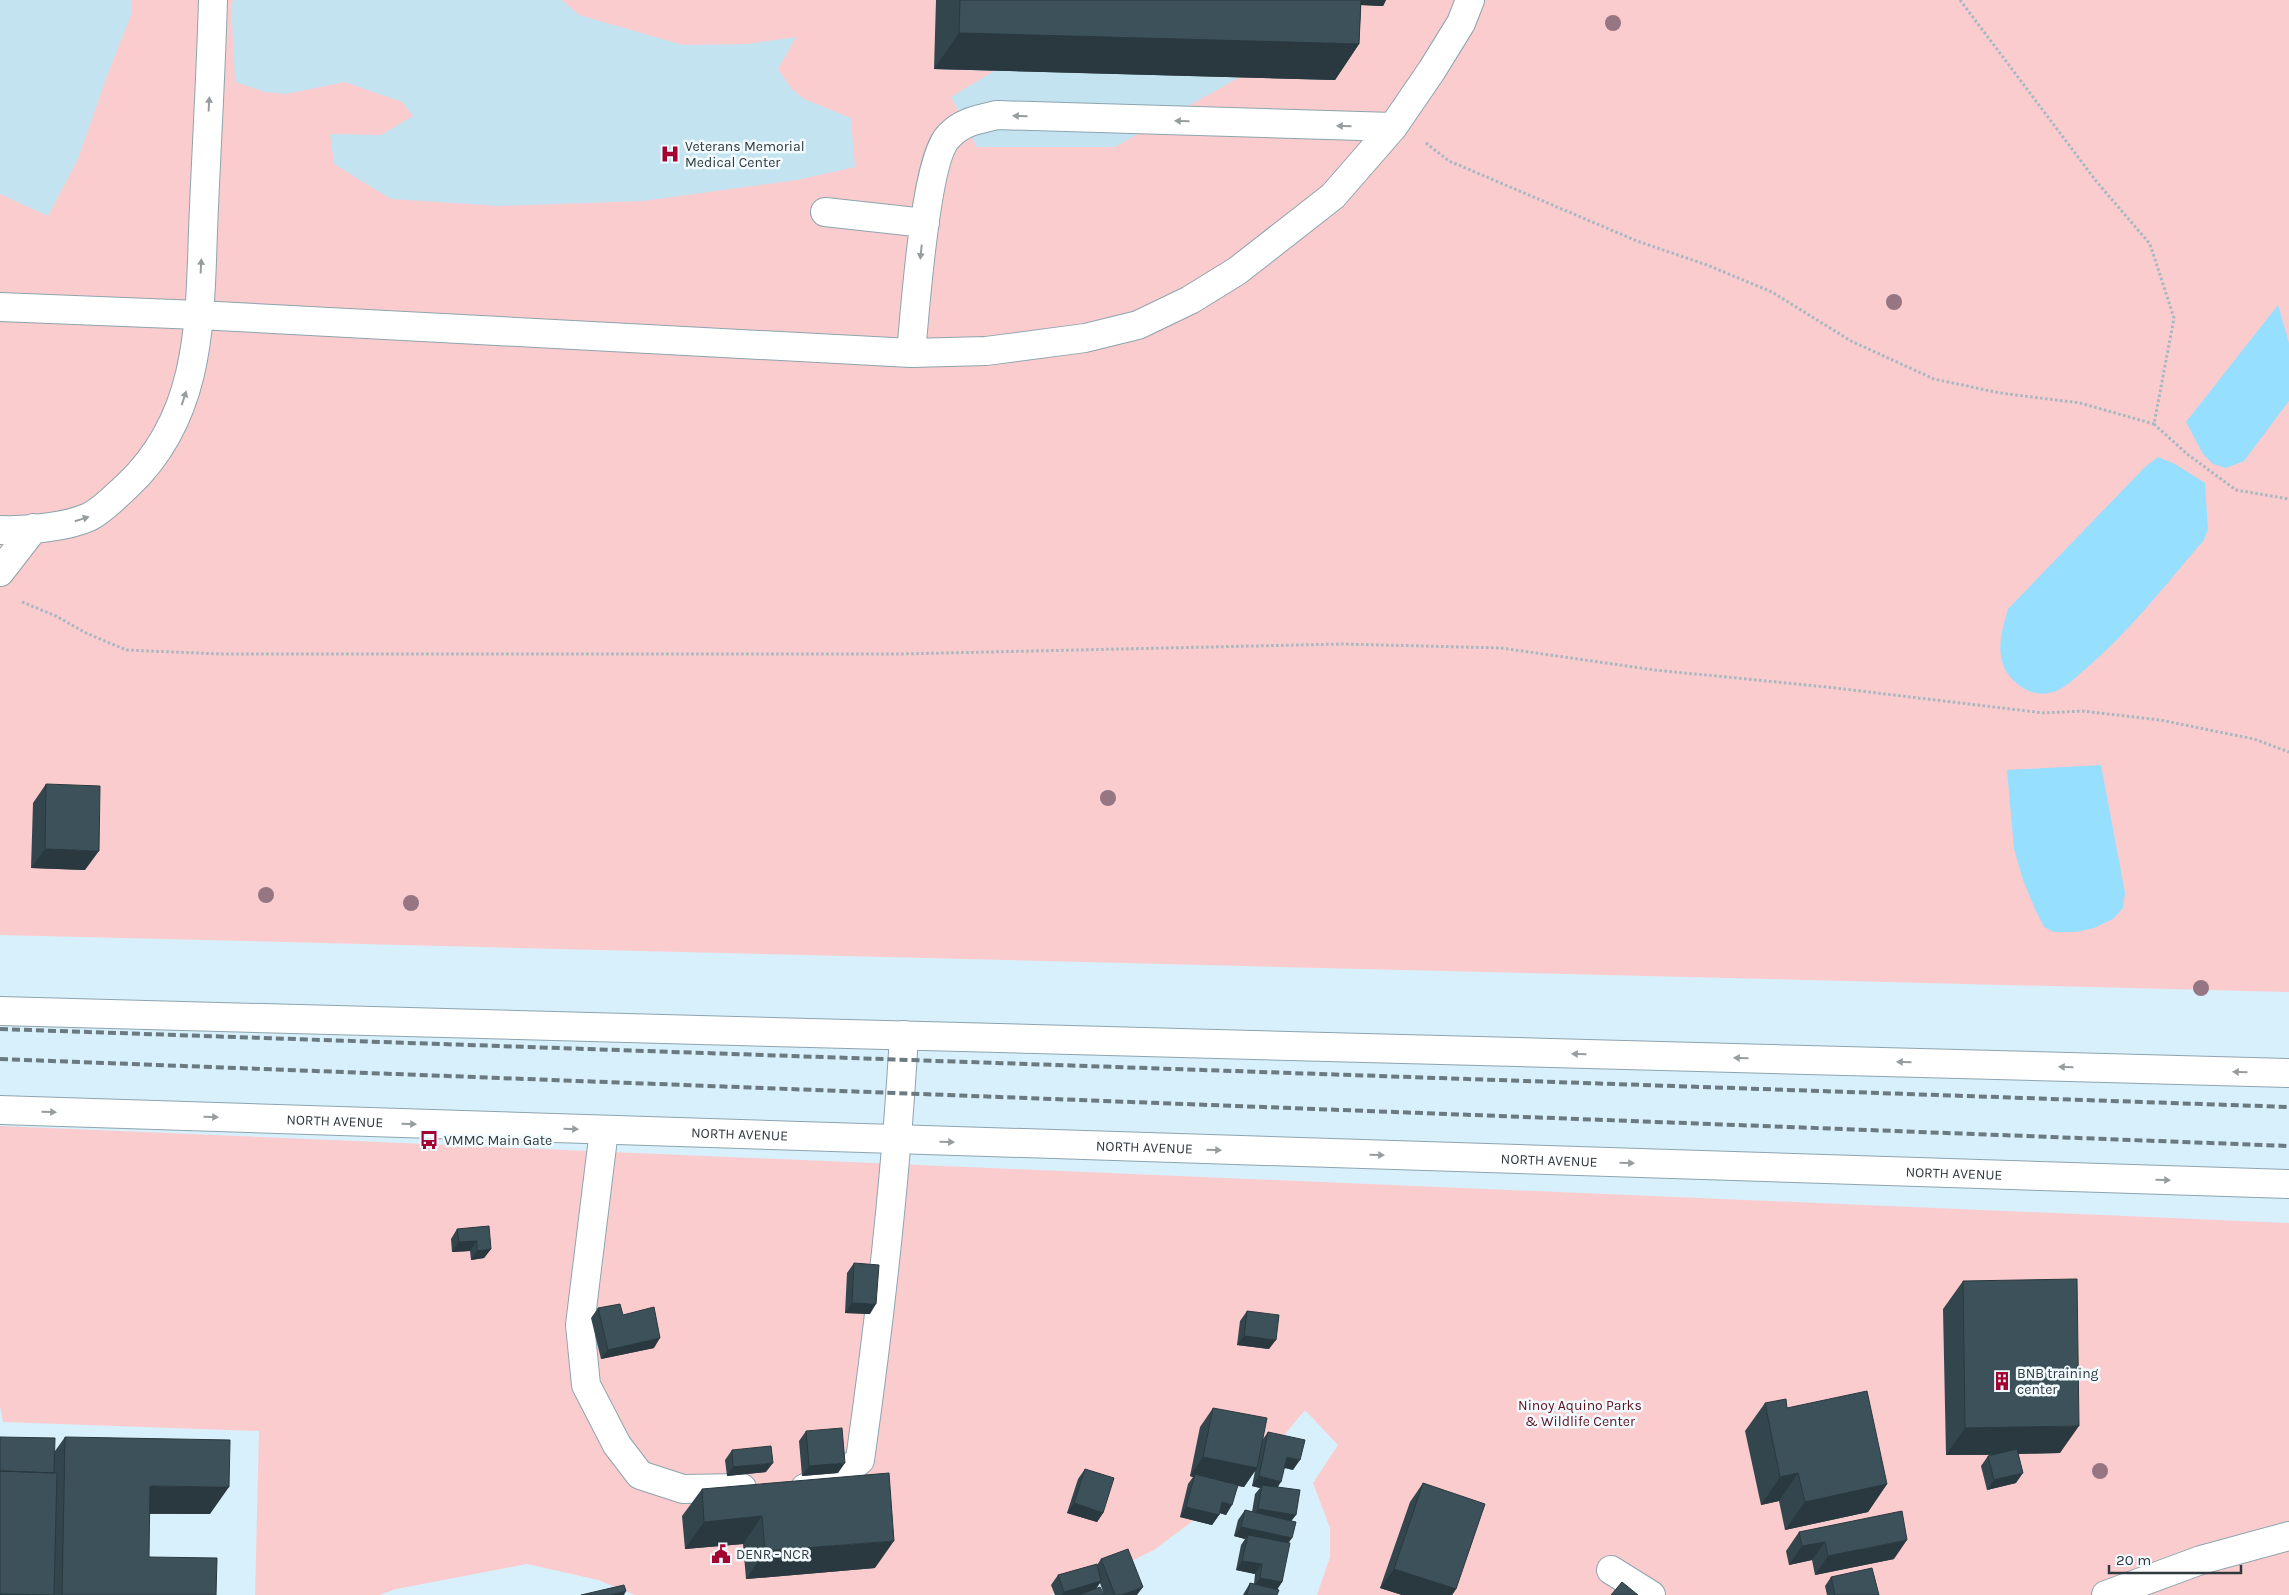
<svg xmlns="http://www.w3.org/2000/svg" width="2289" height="1595" viewBox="0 0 2289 1595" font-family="Karla,sans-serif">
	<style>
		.built { fill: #c4e3f1 }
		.green { fill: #fbccce }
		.water { fill: #97dffe }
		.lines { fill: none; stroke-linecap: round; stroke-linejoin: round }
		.minor-casing { stroke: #8da4ae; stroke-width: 30 }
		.major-casing { stroke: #8da4ae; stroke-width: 30 }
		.path { stroke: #a5b8c2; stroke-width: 3; stroke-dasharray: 2.5 2.5; stroke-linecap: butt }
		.minor { stroke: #fff; stroke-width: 28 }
		.major { stroke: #fff; stroke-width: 28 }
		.rail { stroke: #6b7980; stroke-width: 4; stroke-dasharray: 8 4; stroke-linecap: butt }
		.tree { fill: #957682 }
		.wall { fill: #34464d }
		.shaded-wall { fill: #2a393f }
		.building { fill: #3c515a; stroke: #2a393f }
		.oneway { fill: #979c9e }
		.labels { text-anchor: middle; stroke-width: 5; stroke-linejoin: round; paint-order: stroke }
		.poi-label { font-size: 14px; fill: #2f383d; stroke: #f1fbff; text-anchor: start }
		.street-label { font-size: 14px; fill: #2f383d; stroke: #f1fbff }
		.park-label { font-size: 14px; fill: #5e121f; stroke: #f1fbff }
	</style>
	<rect width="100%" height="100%" fill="#d8f0fb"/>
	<path class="built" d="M0,0H1450L1363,133L0,287Z"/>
	<path class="green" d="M131,0H234L231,5L235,82L265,92L286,94L345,82L402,102L413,116L381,135L330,134L334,164L391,199L499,206L643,201L797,180L855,167L851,118L804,99L791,88L778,69L796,37L747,44L683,45L579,15L562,0H936L935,69L994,71L951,97L977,147H1115L1240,77L1334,80L1337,4L1383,0H2289V992L0,935V194L48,216L78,159L107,76L131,15Z
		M0,1126L2289,1223V1595H1317L1330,1557V1528L1313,1483L1338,1445L1305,1410L1246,1481L1154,1550L1075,1589L1049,1595H635L598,1580L527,1564L396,1589L379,1595H255L259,1431L3,1422L0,1406Z"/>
	<path class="water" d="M2278,305L2289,343V401L2244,461L2226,468L2213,464L2203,454L2186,422Z
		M2158,457L2175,464L2205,483L2208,529L2204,540C2165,585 2128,634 2082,672C2075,678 2066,687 2058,690C2041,698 2025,692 2013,680C1993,660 2001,633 2008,609L2145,467Z
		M2101,765L2125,893L2123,908L2113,919L2094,928L2076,932H2054L2044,927L2035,909L2023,880L2014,849L2007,770Z"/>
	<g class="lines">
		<g class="minor-casing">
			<path id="minor" d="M825,212L925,223
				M0,307L198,315L911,353L986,351L1085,338L1138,325L1190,300L1237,271L1333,196L1393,127L1432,70L1461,23L1470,0
				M911,353C915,313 925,158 949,136C962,122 979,119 997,115L1393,127
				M0,530C25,531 67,527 89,517C103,510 116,496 127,486C207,411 199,308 204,207C207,138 211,69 213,0
				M0,572L34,528
				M604,1130L580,1325L586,1385L617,1445L640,1475L683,1489L742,1488
				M805,1488H827L860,1460C880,1319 896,1178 904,1035
				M1611,1570L1651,1595
				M2106,1595L2201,1560L2289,1536"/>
		</g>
		<g class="major-casing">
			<g id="major">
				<path d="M0,1011L2289,1073"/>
				<path id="s1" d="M0,1110L2289,1184"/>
			</g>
		</g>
		<path class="path" d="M1960,0L2096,181L2150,244L2174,318L2154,424L2187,454L2236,490L2289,499
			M1426,143L1449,161L1637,241L1707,265L1772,292L1851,341L1934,379L2000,393L2080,403L2154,424
			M22,602L56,616L86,633L126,650L221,654H900L1342,644L1501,648L1655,670L1827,687L2044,713L2082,711L2160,720L2254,739L2289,752"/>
		<use href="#minor" class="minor"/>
		<use href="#major" class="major"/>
		<path class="rail" d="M0,1029L2289,1107
			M0,1059L2289,1146"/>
	</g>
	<g class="tree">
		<circle cx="1613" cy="23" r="8"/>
		<circle cx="1894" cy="302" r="8"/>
		<circle cx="1108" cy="798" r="8"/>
		<circle cx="266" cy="895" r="8"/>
		<circle cx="411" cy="903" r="8"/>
		<circle cx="2201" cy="988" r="8"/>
		<circle cx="2100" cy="1471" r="8"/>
	</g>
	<path class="wall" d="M936,0H1386L1383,6L1361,5L1359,44L1335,80L934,69Z
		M46,784L85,870L31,868L33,803Z
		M457,1229L491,1249L484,1258L471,1260L470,1251L452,1252L451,1239Z
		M854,1263L870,1314L845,1313L847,1273Z
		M1963,1281L2060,1453L2018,1454L2016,1483L1987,1490L1981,1466L1988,1456L1994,1455H1946L1943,1309Z
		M598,1308L623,1315L654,1348L601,1359L591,1318Z
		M1247,1311L1269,1349L1237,1345L1240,1321Z
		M1765,1403L1787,1408L1887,1484L1868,1512L1785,1530L1779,1501L1761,1505L1745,1431Z
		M1213,1408L1263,1439L1268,1432L1293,1470L1284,1468L1278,1487L1291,1521L1289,1542L1282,1582L1277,1590V1595H1243L1244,1593L1250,1583L1254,1584L1255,1574L1236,1570L1241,1545L1245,1539L1234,1536L1238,1520L1245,1510L1252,1512L1255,1494L1260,1488L1252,1486L1255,1471L1244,1487L1238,1486L1226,1515L1220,1513L1219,1515L1212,1525L1180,1517L1188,1484L1193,1477L1190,1476L1200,1427Z
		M806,1431L838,1473L802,1476L799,1441Z
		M65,1437L210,1514H149V1557L216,1595H0L55,1451Z
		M732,1450L766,1472L727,1476L725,1460Z
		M1085,1469L1103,1513L1097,1522L1067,1513L1078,1479Z
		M1423,1483L1456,1589L1452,1595H1402L1380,1588L1410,1502Z
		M702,1489L875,1568L746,1579L743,1544L685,1549L682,1516Z
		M1799,1532L1894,1559L1815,1575L1812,1560L1789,1565L1786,1551Z
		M1101,1559L1137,1595H1104L1100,1583L1096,1589L1104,1595H1055L1051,1585L1058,1575L1097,1565Z
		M1831,1577L1879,1595H1827L1825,1586Z"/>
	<path class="shaded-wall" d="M1340,0H1386L1383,6L1337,4Z
		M959,33L1359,44L1335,80L934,69Z
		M45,849L99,851L85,870L31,868Z
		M477,1241L470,1251L452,1252L459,1242Z
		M491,1249L484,1258L471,1260L477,1251Z
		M852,1303L876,1304L870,1314L845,1313Z
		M1244,1336L1276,1340L1269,1349L1237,1345Z
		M660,1338L654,1348L601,1359L608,1350Z
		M2079,1426L2060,1453L1946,1455L1965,1428Z
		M1203,1457L1257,1468L1244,1487L1194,1477L1195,1474L1193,1477L1190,1476Z
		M1287,1457L1300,1460L1293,1470L1280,1466Z
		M773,1463L766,1472L727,1476L733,1467Z
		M845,1463L838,1473L802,1476L809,1466Z
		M1798,1473L1779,1501L1761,1505L1780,1477Z
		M2023,1473L2016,1483L1987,1490L1994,1480Z
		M1259,1476L1281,1482L1275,1491L1262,1485L1260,1488L1252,1486Z
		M1887,1484L1868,1512L1785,1530L1805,1502Z
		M150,1486L229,1487L210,1514L131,1513Z
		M1222,1502L1232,1505L1226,1515L1216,1512Z
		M1074,1503L1103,1513L1097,1522L1067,1513Z
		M1186,1507L1219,1515L1212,1525L1180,1517Z
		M1258,1509L1296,1515L1289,1524L1251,1518Z
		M762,1516L743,1544L685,1549L704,1522Z
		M1241,1527L1292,1538L1285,1548L1248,1535L1245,1539L1234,1536Z
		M1907,1540L1894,1559L1815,1575L1828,1556Z
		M894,1541L875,1568L746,1579L765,1551Z
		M1825,1542L1812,1560L1789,1565L1802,1546Z
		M1242,1561L1262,1564L1255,1574L1236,1570Z
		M1394,1569L1456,1589L1452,1595H1402L1380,1588Z
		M1260,1578L1282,1582L1275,1592L1253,1588Z
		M1101,1581L1095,1590L1079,1595H1061L1064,1592Z
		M1143,1587L1137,1595H1122Z
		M626,1591L624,1595H610Z
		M0,1594L42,1595H0Z"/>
	<path class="building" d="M960,0H1361L1359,44L959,33Z
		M46,784L100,786L99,851L45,849Z
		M489,1226L491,1249L477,1251V1241L459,1242L457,1229Z
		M854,1263L879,1265L876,1304L852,1303Z
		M2077,1279L2079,1426L1965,1428L1963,1281Z
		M620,1304L623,1315L654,1307L660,1338L608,1350L598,1308Z
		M1247,1311L1279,1315L1276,1340L1244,1336Z
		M1867,1391L1887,1484L1805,1502L1798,1473L1780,1477L1765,1403L1786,1399L1787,1408Z
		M1213,1408L1267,1418L1257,1468L1203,1457Z
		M842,1428L845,1463L809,1466L806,1431Z
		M1268,1432L1305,1440L1300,1460L1287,1457L1281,1482L1259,1476Z
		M0,1437L55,1438L54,1473L0,1471Z
		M65,1437L230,1440L229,1487L150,1486L149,1557L217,1558L216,1595H62Z
		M771,1446L773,1463L733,1467L732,1450Z
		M2017,1449L2023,1473L1994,1480L1988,1456Z
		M1085,1469L1114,1478L1103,1513L1074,1503Z
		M0,1471L57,1473L54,1595L0,1594Z
		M889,1473L894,1541L765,1551L762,1516L704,1522L702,1489Z
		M1195,1474L1238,1485L1232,1505L1222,1502L1219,1515L1186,1507Z
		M1423,1483L1485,1504L1456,1589L1394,1569Z
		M1262,1485L1300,1490L1296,1515L1258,1509Z
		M1245,1510L1296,1522L1292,1538L1241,1527Z
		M1902,1511L1907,1540L1828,1556L1825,1542L1802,1546L1799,1532Z
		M1248,1535L1290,1543L1282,1582L1260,1578L1262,1564L1242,1561Z
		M1128,1549L1143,1587L1122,1595H1115L1101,1559Z
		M1097,1564L1101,1581L1064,1592L1058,1575Z
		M1872,1568L1879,1595H1835L1831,1577Z
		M1622,1582L1638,1595H1611Z
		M1250,1583L1279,1590L1277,1595H1247Z
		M624,1585L626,1591L610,1595H581Z
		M1100,1587L1104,1595H1079Z"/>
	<defs><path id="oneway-solid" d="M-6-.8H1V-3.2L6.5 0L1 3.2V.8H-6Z" transform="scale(1.25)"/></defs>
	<g class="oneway">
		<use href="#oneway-solid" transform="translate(209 104) rotate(-87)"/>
		<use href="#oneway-solid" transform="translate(1020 116) rotate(-178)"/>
		<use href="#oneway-solid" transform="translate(1182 121) rotate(-178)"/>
		<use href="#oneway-solid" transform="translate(1344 126) rotate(-178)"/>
		<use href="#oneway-solid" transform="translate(921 252) rotate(96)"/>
		<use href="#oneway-solid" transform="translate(201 266) rotate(-87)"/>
		<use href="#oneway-solid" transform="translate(184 398) rotate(-72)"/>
		<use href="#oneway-solid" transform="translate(82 519) rotate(-17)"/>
		<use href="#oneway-solid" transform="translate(1579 1054) rotate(-178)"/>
		<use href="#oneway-solid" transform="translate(1741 1058) rotate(-178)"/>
		<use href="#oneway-solid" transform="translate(1904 1062) rotate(-178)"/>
		<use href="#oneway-solid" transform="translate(2066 1067) rotate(-178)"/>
		<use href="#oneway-solid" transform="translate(2240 1072) rotate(-178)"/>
		<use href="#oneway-solid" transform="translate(49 1112) rotate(2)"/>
		<use href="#oneway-solid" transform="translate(211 1117) rotate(2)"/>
		<use href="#oneway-solid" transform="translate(409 1124) rotate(2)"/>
		<use href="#oneway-solid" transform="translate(571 1129) rotate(2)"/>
		<use href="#oneway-solid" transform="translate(947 1142) rotate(2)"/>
		<use href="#oneway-solid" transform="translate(1214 1150) rotate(2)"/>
		<use href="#oneway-solid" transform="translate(1377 1155) rotate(2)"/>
		<use href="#oneway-solid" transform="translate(1627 1163) rotate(2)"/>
		<use href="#oneway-solid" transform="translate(2163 1180) rotate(2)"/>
	</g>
	<defs>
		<g id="hospital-bare" transform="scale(1.5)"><path d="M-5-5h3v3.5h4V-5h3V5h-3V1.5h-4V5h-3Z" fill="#a20331" stroke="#f1fbff" stroke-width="2.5" paint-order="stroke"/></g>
		<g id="bus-bare" transform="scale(1.5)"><path d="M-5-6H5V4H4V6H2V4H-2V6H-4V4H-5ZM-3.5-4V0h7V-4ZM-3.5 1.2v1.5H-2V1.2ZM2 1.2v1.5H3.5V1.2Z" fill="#a20331" stroke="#f1fbff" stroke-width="2.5" paint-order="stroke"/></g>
		<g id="building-bare" transform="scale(1.5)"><path d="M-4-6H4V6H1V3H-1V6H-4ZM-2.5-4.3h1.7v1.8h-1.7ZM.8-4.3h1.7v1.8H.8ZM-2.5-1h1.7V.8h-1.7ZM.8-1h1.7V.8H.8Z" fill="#a20331" stroke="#f1fbff" stroke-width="2.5" paint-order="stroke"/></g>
		<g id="civic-bare" transform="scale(1.5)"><path d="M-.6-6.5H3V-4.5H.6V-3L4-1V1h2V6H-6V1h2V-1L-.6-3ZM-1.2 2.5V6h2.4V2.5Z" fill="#a20331" stroke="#f1fbff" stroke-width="2.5" paint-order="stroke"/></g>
	</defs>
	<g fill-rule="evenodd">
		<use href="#hospital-bare" x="670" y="154"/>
		<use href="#bus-bare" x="429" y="1140"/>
		<use href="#building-bare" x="2002" y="1381"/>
		<use href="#civic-bare" x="721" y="1554"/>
	</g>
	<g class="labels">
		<g class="poi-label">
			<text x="685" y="151">Veterans Memorial<tspan x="685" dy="16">Medical Center</tspan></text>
			<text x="444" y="1145">VMMC Main Gate</text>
			<text x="2017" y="1378">BNB training<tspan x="2017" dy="16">center</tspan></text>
			<text x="736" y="1559">DENR - NCR</text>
		</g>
		<g class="street-label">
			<text dy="5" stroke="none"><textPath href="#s1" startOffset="335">NORTH AVENUE</textPath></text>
			<text dy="5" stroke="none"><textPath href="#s1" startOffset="740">NORTH AVENUE</textPath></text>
			<text dy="5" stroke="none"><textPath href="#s1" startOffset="1145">NORTH AVENUE</textPath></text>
			<text dy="5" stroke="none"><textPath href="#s1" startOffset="1550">NORTH AVENUE</textPath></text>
			<text dy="5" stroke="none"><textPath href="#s1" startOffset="1955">NORTH AVENUE</textPath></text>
		</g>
		<g class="park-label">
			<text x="1580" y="1410">Ninoy Aquino Parks<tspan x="1580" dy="16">&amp; Wildlife Center</tspan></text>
		</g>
	</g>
	<path d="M2109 1565v8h132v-8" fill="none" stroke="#2f383d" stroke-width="2.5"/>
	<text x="2116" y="1565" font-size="15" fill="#2f383d" stroke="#f1fbff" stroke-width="4" paint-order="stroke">20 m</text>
</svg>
